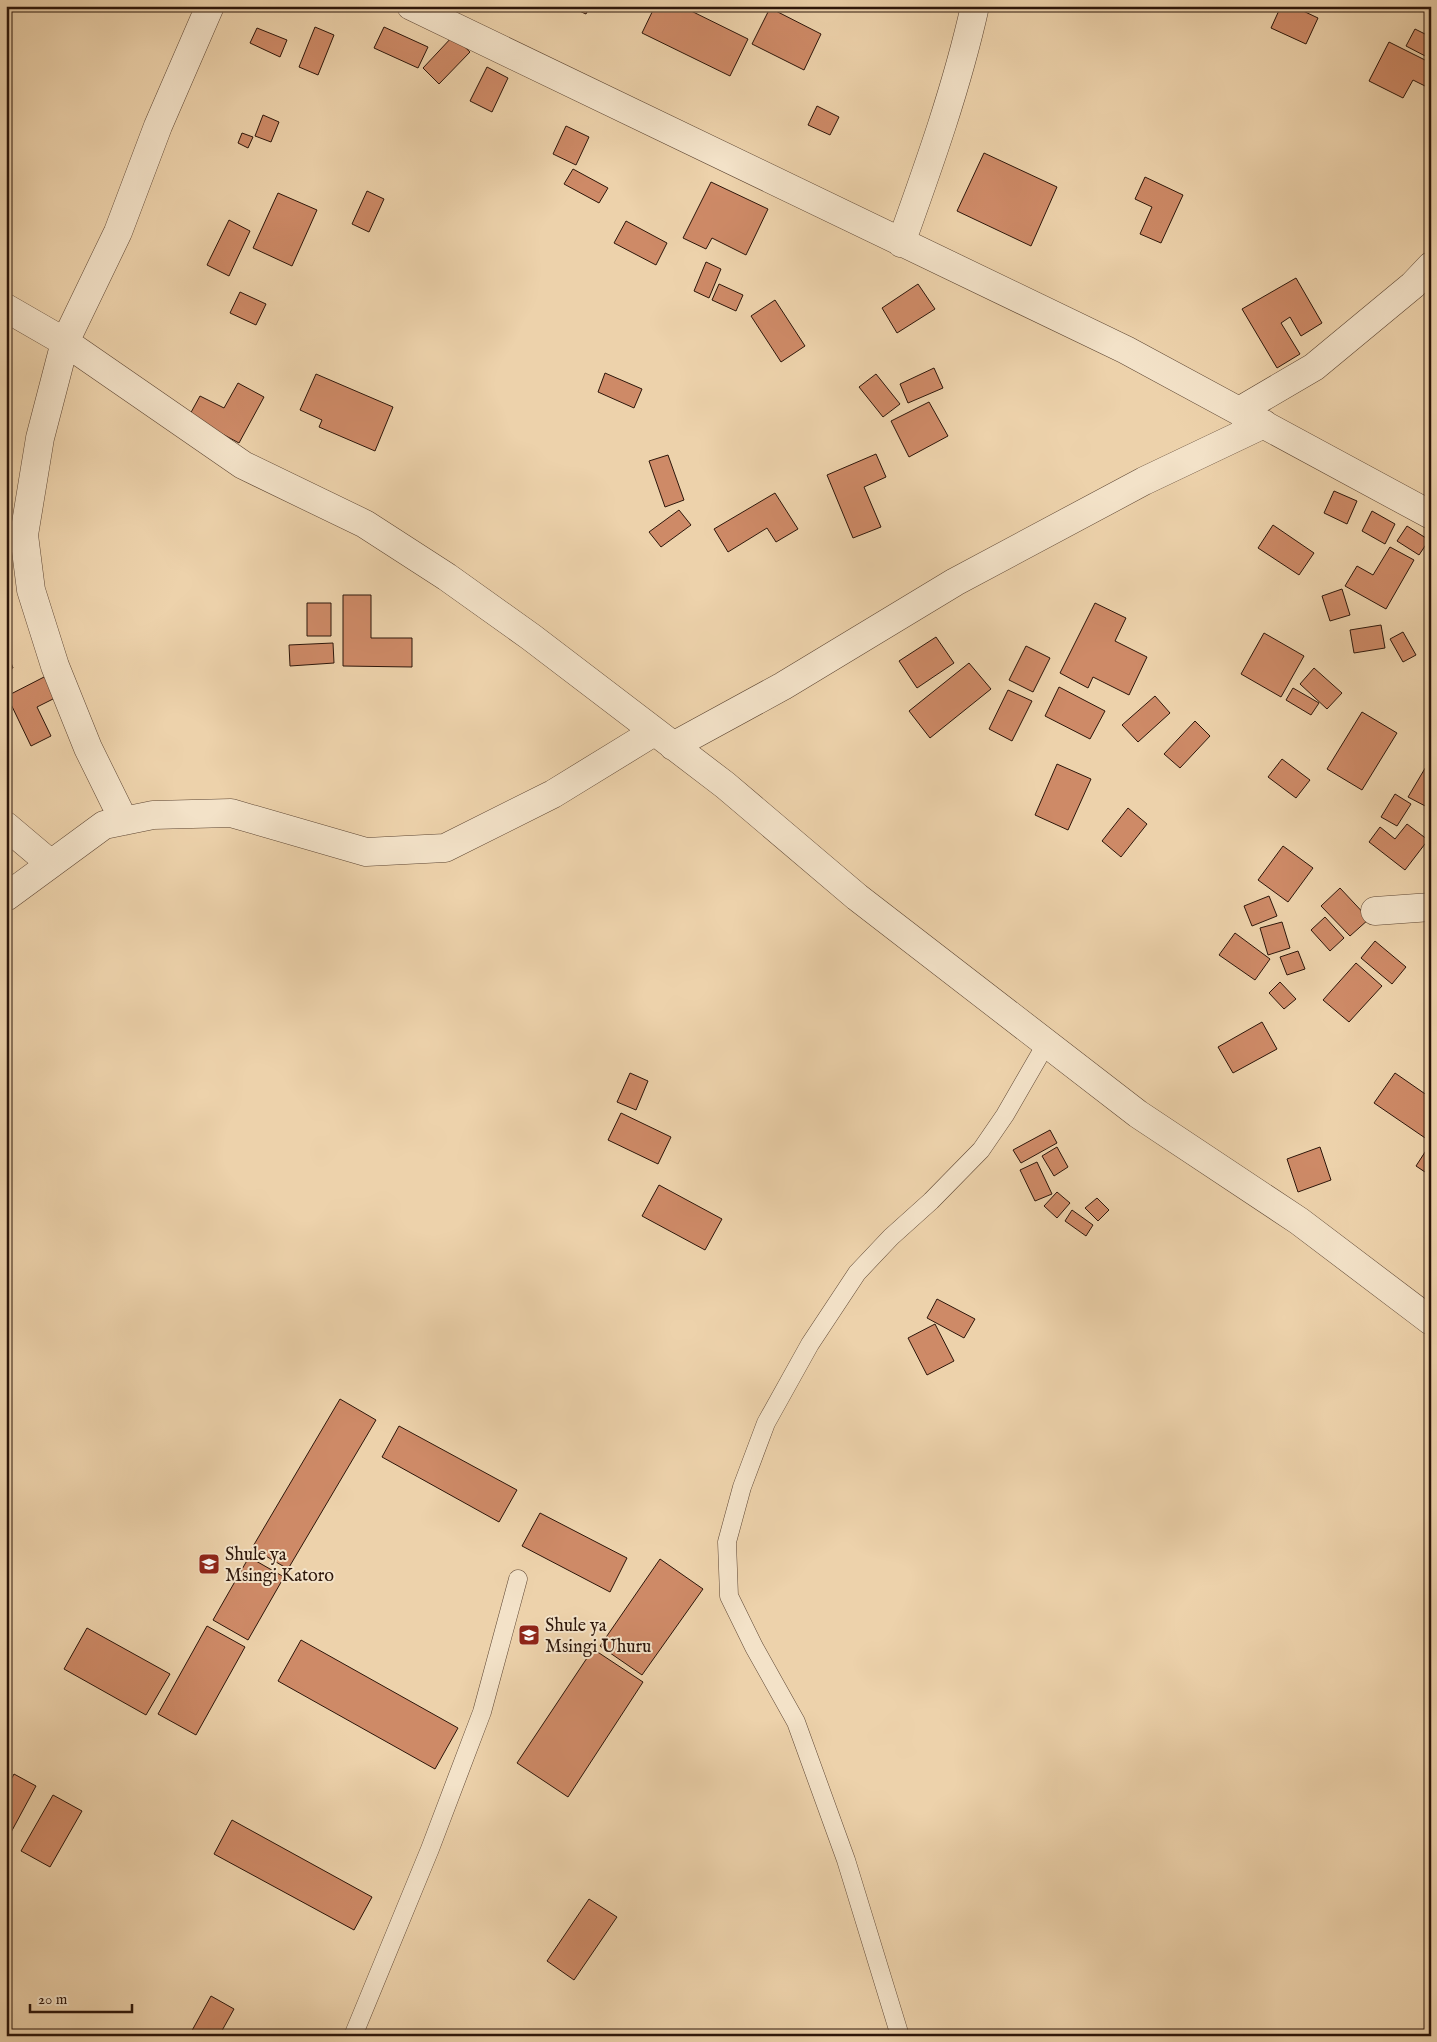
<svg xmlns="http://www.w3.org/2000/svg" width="1437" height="2042" viewBox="0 0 1437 2042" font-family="'IM FELL English',serif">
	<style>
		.building { fill: #ce8a67; stroke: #2d160a }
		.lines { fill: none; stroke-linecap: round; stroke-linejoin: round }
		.service-casing { stroke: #5d4532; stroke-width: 19 }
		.minor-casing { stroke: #5d4532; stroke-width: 29 }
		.service { stroke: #f3e2c8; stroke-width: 18 }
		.minor { stroke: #f3e2c8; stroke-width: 28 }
		.labels { text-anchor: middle; stroke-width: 4; stroke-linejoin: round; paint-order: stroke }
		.poi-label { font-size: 18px; fill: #2d160a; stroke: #f3e2c8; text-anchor: start }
	</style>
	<rect width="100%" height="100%" fill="#edd2ab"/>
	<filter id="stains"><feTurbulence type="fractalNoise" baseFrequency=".004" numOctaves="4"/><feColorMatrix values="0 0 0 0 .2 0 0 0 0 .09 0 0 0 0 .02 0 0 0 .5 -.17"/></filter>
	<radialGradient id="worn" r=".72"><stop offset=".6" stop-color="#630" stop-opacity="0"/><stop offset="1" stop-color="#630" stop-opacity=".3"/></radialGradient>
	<path class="building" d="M568,6H590L586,14Z
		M655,6H681L748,39L730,76L642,33Z
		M1281,6H1302L1301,10L1318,18L1306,44L1271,28Z
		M770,8L821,34L804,70L752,44Z
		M315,27L334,35L318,75L299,67Z
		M384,27L428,47L418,68L374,48Z
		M257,28L287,40L280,57L250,43Z
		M1415,29L1431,37V59L1406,46Z
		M453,36L470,52L439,84L423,68Z
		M1389,42L1431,63V89L1413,80L1403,98L1369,81Z
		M487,67L508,78L492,112L470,101Z
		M817,106L839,117L830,135L808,125Z
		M263,115L279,122L271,142L255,136Z
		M566,126L589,137L576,165L553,154Z
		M242,133L253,137L248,148L238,143Z
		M984,153L1057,187L1031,246L957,211Z
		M573,169L608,188L599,203L564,184Z
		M1145,177L1183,195L1161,243L1140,234L1152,207L1135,199Z
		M711,182L768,209L746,255L712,238L706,249L683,238Z
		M367,191L384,199L369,232L352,224Z
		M278,193L317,210L292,266L253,248Z
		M229,220L250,231L229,276L207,265Z
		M626,221L667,243L656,265L614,243Z
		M706,262L721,269L709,298L694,291Z
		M1296,278L1322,323L1301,336L1290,317L1281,323L1300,354L1277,368L1242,309Z
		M719,284L743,295L736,311L712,300Z
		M918,284L935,309L897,333L882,308Z
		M240,292L266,304L256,325L230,313Z
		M775,300L805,346L781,362L751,316Z
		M934,368L943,388L908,403L900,384Z
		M605,373L642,389L634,408L598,392Z
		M316,374L393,407L375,451L319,427L322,420L300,410Z
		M876,374L900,404L883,417L859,387Z
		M238,383L264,397L239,443L189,416L200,396L224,408Z
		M929,402L948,436L909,457L891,421Z
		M876,454L886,477L864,487L881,527L853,538L827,475Z
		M668,455L684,500L665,507L649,461Z
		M1334,491L1357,501L1347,524L1324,513Z
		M775,493L798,529L776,542L767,528L728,552L714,529Z
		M679,510L691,525L661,547L649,532Z
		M1372,511L1395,524L1385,544L1362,531Z
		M1273,525L1314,553L1299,575L1258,548Z
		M1407,526L1429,540L1419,555L1397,541Z
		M1390,547L1414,560L1386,609L1345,586L1357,566L1373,575Z
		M1342,589L1350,615L1330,621L1322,596Z
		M343,595H371V638H412V667L343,666Z
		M307,603H331V636H307Z
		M1095,603L1126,618L1115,641L1147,657L1129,695L1093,677L1088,688L1060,673Z
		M1381,625L1385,648L1354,653L1350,630Z
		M1403,632L1416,655L1403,662L1390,639Z
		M1264,633L1304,656L1281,697L1241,674Z
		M936,637L954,663L917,688L899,661Z
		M333,643L334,663L290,666L289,645Z
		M1026,646L1050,658L1033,692L1009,680Z
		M6,649L13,668L6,670Z
		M969,663L991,689L930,738L909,711Z
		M1314,668L1342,693L1327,709L1300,684Z
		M46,676L57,697L37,707L51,736L31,746L7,696Z
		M1059,687L1105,711L1090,739L1045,716Z
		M1293,688L1319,703L1311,715L1286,700Z
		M1008,690L1032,701L1012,741L989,729Z
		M1155,696L1170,713L1138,742L1122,725Z
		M1362,712L1397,733L1362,790L1327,769Z
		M1195,721L1210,736L1180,768L1164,754Z
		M1282,759L1310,780L1296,798L1268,777Z
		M1057,764L1091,779L1068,830L1035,815Z
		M1427,765L1431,767V809L1408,797Z
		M1395,794L1411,804L1397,826L1381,817Z
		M1128,808L1147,824L1121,857L1102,841Z
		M1407,824L1428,840L1405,870L1369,842L1380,827L1395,839Z
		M1283,846L1313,868L1288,902L1258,880Z
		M1340,888L1369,919L1350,936L1321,906Z
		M1269,896L1277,916L1252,926L1244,906Z
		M1325,917L1344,938L1330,951L1311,930Z
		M1282,922L1290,948L1268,955L1260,928Z
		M1235,933L1270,959L1255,980L1219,955Z
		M1375,941L1406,967L1392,984L1361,958Z
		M1298,951L1305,969L1287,975L1280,957Z
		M1356,963L1382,986L1349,1022L1323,1000Z
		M1280,982L1296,999L1284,1009L1269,993Z
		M1262,1022L1277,1049L1233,1073L1218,1047Z
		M630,1073L648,1081L636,1110L617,1102Z
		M1395,1073L1431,1098V1142L1374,1103Z
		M621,1113L671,1137L658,1164L608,1140Z
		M1050,1130L1057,1143L1021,1163L1013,1150Z
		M1057,1147L1068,1167L1054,1176L1042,1156Z
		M1320,1147L1331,1180L1298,1192L1287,1159Z
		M1427,1149L1431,1151V1176L1416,1166Z
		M1037,1162L1052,1194L1035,1201L1020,1170Z
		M659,1185L722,1219L705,1250L642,1216Z
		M1057,1192L1070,1203L1057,1218L1044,1206Z
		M1097,1198L1109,1210L1098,1221L1085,1208Z
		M1072,1210L1093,1225L1086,1236L1065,1221Z
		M937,1299L975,1319L964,1338L927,1318Z
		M935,1324L954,1361L927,1375L908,1338Z
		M340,1399L376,1420L288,1569L252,1548Z
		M399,1426L517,1490L499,1522L382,1457Z
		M540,1513L627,1558L610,1592L522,1546Z
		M249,1557L284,1577L248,1640L213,1620Z
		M660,1559L703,1589L642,1675L600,1646Z
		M207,1626L245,1647L196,1735L158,1714Z
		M87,1628L170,1674L146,1715L64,1669Z
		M301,1640L458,1728L435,1769L278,1681Z
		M593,1649L643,1682L568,1797L517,1763Z
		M14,1774L36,1786L9,1836L6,1834V1789Z
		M53,1795L82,1811L50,1867L21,1851Z
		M232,1820L372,1897L354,1930L214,1854Z
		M589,1899L617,1917L574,1980L547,1961Z
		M211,1996L234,2009L219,2036H189Z"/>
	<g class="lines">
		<g class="service-casing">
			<path id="service" d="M353,2036L430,1849L482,1712L518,1579
				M900,2036L846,1860L796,1722L754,1647L729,1596L727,1542L742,1487L766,1423L810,1344L857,1273L891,1237L931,1201L981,1150L1005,1115L1046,1044"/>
		</g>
		<g class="minor-casing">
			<path id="minor" d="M411,6L1126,350L1431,515
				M901,243C929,165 957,87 975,6
				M6,308L65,342L243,465L365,524L447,577L531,637L725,785L857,897L1138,1114L1299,1221L1431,1321
				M1239,411L1314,367L1413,285L1431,266
				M673,746L783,686L955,582L1144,481L1264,424
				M124,821L88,748L55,666L31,590L24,535L40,438L65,342L118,232L158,126L210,6
				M6,826L51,864
				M6,897L104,825L153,815L231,813L366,852L445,848L553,794L654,732
				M1375,911L1431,907"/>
		</g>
		<use href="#service" class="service"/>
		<use href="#minor" class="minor"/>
	</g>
	<defs>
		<g id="school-square" transform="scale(1.125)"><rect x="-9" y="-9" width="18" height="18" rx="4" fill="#8f2418" stroke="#f3e2c8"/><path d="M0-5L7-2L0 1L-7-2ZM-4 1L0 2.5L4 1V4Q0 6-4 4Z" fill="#fff"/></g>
	</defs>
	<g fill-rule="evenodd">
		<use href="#school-square" x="209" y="1564"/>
		<use href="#school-square" x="529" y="1635"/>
	</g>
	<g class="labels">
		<g class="poi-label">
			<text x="225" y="1560">Shule ya<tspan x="225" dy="21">Msingi Katoro</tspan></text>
			<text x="545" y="1631">Shule ya<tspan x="545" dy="21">Msingi Uhuru</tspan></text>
		</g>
	</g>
	<rect width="1437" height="2042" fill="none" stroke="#edd2ab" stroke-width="25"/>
	<rect x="8" y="8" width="1422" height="2027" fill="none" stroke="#2d160a" stroke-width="2.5"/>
	<rect x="12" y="12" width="1412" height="2017" fill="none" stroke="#2d160a"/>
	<path d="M30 2004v8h102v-8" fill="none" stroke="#2d160a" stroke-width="2.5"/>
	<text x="38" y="2004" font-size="15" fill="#2d160a" stroke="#f3e2c8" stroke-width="4" paint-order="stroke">20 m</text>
	<rect width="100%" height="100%" filter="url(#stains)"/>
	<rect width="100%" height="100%" fill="url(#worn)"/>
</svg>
